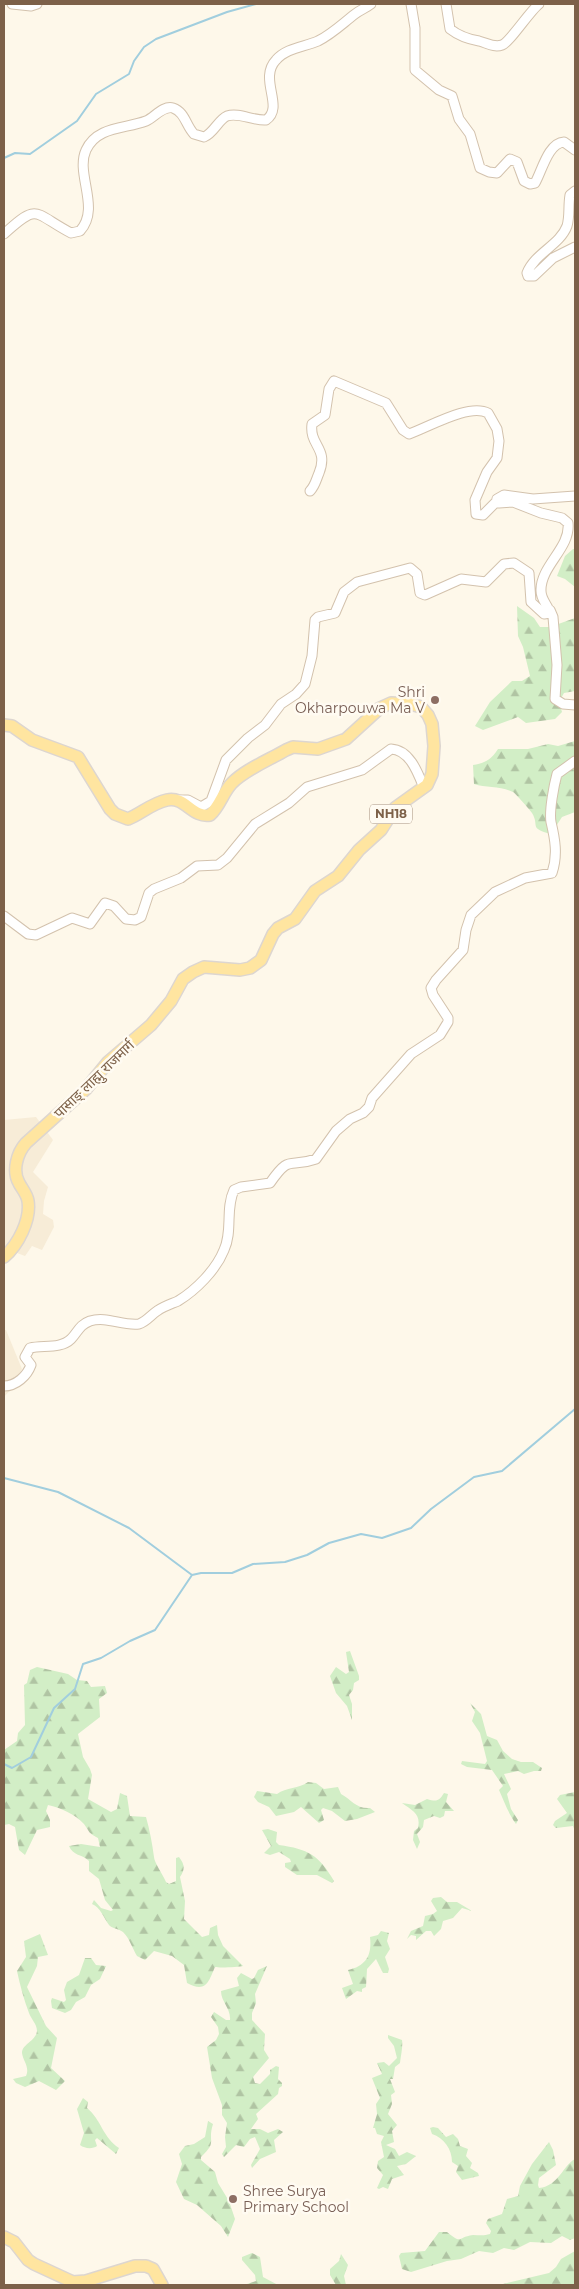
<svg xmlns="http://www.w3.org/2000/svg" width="579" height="2289" viewBox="0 0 579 2289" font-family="Montserrat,'Noto Sans Devanagari',sans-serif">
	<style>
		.residential { fill: #f7ecd7 }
		.forest { fill: url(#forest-firs) }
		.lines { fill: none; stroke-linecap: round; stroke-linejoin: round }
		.stream { stroke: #a1cede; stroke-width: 2 }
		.minor-casing { stroke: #d3c2ad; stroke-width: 11 }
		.major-casing { stroke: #ddd6d0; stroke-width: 14 }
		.minor { stroke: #fff; stroke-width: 9 }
		.major { stroke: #ffe5a0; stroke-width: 11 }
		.education-dot { fill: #8d6e63; stroke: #fffbf2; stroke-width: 2 }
		.labels { text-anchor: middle; stroke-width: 5; stroke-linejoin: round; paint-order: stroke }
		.shield { fill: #fffbf2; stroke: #a48f7c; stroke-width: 1 }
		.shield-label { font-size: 12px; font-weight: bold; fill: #7d6149 }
		.education-label { font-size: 14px; fill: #785e54; stroke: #fffbf2; text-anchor: end }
		.street-label { font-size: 14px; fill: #7d6149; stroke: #fffbf2 }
	</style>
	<defs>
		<pattern id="forest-firs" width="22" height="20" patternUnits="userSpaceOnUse" patternTransform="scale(1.25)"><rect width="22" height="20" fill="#d2eec6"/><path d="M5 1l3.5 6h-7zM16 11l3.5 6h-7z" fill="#b0c4a3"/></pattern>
	</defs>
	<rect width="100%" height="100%" fill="#fef8ea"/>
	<path class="residential" d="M36,1117L53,1140L33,1172L48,1187L44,1201L43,1214L53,1220L54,1227L42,1250L32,1246L25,1256L17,1253L4,1263V1120Z
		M4,1330H6L22,1369L13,1387L4,1397Z"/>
	<path class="forest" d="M573,549H575V587L565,579L557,576L565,556Z
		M517,606L534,618L540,627H550L575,618V691L564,693L559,702L562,712L555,719L526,723L518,717L483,730L475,726L490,702L512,681H522L530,676L523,647L518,636Z
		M575,741V812L562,817L551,834C528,828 540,826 532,813C530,810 515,793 513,792C501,786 486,788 474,784L473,765C485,763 491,760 498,749H528L548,744L558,746Z
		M350,1651L359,1676V1680L354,1683L353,1690L349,1695L352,1704V1720L347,1706L336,1693L330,1676L336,1667L346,1674L349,1672L346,1652Z
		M37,1667L68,1674L77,1680L87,1681L91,1687L105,1686L107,1693L99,1699L100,1717L78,1734L83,1757L90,1769L92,1775L88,1799L111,1812L117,1809L120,1793L127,1796L130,1816L146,1817C150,1831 152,1843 154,1857C154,1862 163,1875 166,1882L169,1884L176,1881V1858L179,1857C185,1865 185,1869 180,1877L185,1901L184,1919L202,1937L209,1935L210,1928L217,1925L218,1935L223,1946L243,1966C239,1967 220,1968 215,1967C209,1980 207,1994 187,1983L184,1965L172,1956L154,1951L145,1960L137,1956C132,1948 130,1939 123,1932C119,1929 111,1928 109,1925C104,1918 100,1907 92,1904L94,1900L101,1908L111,1911L113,1910L105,1900L99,1879L89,1871V1861C82,1854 73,1856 69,1846L81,1844L100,1847L98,1838C87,1832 90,1832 84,1824C75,1814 61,1808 48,1805L46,1811L50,1820V1827L37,1830L25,1855L19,1850L15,1827L9,1824L4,1825V1750L17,1741L18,1733L25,1725L24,1685L27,1683L30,1670Z
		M470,1703L481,1714L487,1736L497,1740L503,1751L512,1759L521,1762H533L542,1768L541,1771H534L524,1774L518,1771L504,1774L511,1789L507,1794L511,1809L518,1820L516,1824C508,1813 504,1801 499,1790L503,1786L492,1770L467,1767L461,1764L462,1761L485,1764L487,1761L480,1733L472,1721L475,1712Z
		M308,1782L316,1783L324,1789L338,1787L341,1794C352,1800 356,1809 370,1808L375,1812L357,1819L345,1821L332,1811L323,1808L321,1810L324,1820L319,1823L301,1807L294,1812L276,1816L269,1807L258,1802L254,1797L257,1791L277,1794C286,1787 299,1789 308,1782Z
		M575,1792V1831L573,1826L556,1828L553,1825L555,1821L567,1813L557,1799L560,1795Z
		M444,1793L448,1794L446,1802L454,1811H445L444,1816L440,1818L434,1816L424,1820L423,1827L417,1834L420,1842L417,1849L413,1840L414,1831L418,1828C421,1814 413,1811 402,1803L415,1805L427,1799C437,1802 439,1801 444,1793Z
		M268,1829L277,1832L276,1842L279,1845C308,1849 319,1855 334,1881L332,1883L317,1875H297L285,1867V1863L291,1862L290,1859L279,1852L270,1855L264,1853L271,1846L262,1830Z
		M441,1897L447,1902H457L472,1911L462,1908L453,1918L443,1921L441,1929L434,1936L431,1931H426L416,1940V1936L411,1935L407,1939L411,1931L423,1926L425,1916L433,1914L437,1911L431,1901L433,1898Z
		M381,1931L389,1933L387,1941L390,1949L385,1957L389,1969L388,1973H383L376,1959L367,1969L366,1987L362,1989V1992L357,1991L346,1999L342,1988L353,1984L348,1970C367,1966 372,1954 370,1937L378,1935Z
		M40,1934L48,1955L38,1957L37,1966L27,1987L46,2026L57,2038L51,2068L65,2081L56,2090L39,2081L25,2087L16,2083L13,2079L26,2076C30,2067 23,2061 22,2053C22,2044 36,2041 37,2031C37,2024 31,2019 29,2013C24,2000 20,1985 17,1971L26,1957L24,1941Z
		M85,1958H91L96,1965L106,1966L100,1979L91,1985L85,1997L76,2002L71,2010L65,2013L52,2008L51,2001L52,1998L64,2002L66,2000L64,1990L67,1982L79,1975Z
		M267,1966L255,1994L256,2003L252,2013V2020L265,2034L264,2050L269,2058L253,2077L255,2083L260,2084L270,2074V2070L276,2066L279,2067L278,2079L282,2083V2086L279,2088L278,2094L256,2114L258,2119L251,2129H260L268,2133L278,2129L283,2132L274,2140L276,2152L260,2159L252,2168L251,2165L260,2149L255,2137L250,2139L244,2147L236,2145L224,2157L222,2154L226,2147L225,2137L227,2123L222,2115V2105L212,2078L207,2047L216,2040L219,2034L218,2027L211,2017L214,2012L226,2020H230C231,2008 221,2002 221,1991L239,1986L237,1978L241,1973L252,1979L254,1978L258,1970Z
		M388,2035L402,2040C403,2047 401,2054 400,2063L395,2067L393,2079H390L395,2092L391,2095L392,2104L388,2114L397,2125L392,2131L394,2142L386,2145L395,2149L399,2156L407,2152L416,2156L406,2164L397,2166L404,2175L392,2179L388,2189L383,2187L379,2189L377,2188L383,2175L377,2168L378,2161L384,2157L381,2142L384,2136L377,2134L375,2128H373L377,2114L376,2104L380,2098L372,2078L382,2074L377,2063L384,2062L389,2066L397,2058L394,2046L388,2038Z
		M83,2098L88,2102L87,2108C101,2119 103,2138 119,2148L116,2154L97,2138L95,2140L97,2146C93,2149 85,2149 80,2145L84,2133L77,2109Z
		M208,2121L213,2124C207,2143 218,2141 201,2157V2160L215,2172L218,2183L229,2201L235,2219L228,2237L221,2226L197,2205L184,2199L176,2182L182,2164L179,2154L185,2146L194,2144L205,2137Z
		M433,2127L438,2128L446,2137L453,2134L458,2139L460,2146L468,2149L466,2156L472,2163L470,2168L478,2173L479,2176L462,2180L456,2172L458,2166L452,2162C452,2149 444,2138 432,2134L430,2128Z
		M549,2142L553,2150L556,2165L539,2178L538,2185L539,2188C559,2186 563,2165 575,2159V2238L570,2240L562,2236L551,2243L530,2242L514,2250L504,2248L493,2253L479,2251L461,2259L447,2261L411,2272L402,2269L399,2256L401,2253L425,2251L439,2232H447C463,2245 457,2237 473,2235C479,2235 484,2236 490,2234L491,2231L486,2223L488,2219L502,2214L507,2199L518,2196L520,2186L532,2164Z
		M575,2251V2285H499L549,2273L556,2267L561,2259Z
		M252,2253L260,2257L263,2277L278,2285H244L256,2281L255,2275L242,2260V2257Z
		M341,2254L348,2265L344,2276L346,2285H336L330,2275V2269L339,2261Z"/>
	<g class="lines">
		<path class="stream" d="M4,158L15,153L30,154L77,121L96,94L129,74L134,61L144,47L156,39L227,12L256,4
			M4,1478L58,1492L129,1528L192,1575
			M4,1764L12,1768L31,1757L54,1708L75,1689L83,1664L101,1658L130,1641L155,1630L192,1575L201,1573H232L253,1564L285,1562L307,1555L329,1543L361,1534L382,1538L411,1528L431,1509L474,1477L502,1471L575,1409"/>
		<g class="minor-casing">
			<path id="minor" d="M12,4L31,6L37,4
				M411,4L415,28V70L439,90L452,96L459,119L470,134L480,168L489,172L497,173L510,159L517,162L524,181L530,184L535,183C542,171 548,143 564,142L575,150
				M446,4L450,29C459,36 467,39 479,41C487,43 494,48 502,45C510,42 529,12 539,4
				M575,191L570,195C568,206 570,216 567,226C560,245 535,253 527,273L528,276H534L553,258L575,247
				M4,234C39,202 33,213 71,233L80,231C101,208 75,174 86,150C97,126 125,129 146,121C154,118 163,105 173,108C185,112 186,126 194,134L204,137C214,133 218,120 227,116C239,112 253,121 266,120C285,107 258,79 276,60C286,48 304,47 318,41C332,34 342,24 355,14C360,10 366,8 371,4
				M310,491C315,486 316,480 319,473C329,448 309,446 312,424L325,415L329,389L334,381L386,403L403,430L409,434C429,427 469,403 488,413L497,429L499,441L497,458L487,472L475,500L476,514L483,515L497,501
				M550,610L553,617L557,665L555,699L563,704L575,705
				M177,800H188L201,807L211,801L226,760L248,738L265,725L281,704L296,694L305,684L312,656L315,620L318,617L335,613L344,592L357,582L410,568L417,574L420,593L425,595L461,579L486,582L504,564L514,563L529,573L531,602L544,614L550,613C548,605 541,600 541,591C540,566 571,548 568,523L562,518L541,513L513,502L499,503L497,499L504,495L533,499L575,496
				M4,916L28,934L36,935L72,918L90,924L105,903L114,906L126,919L135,920L141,917L149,893L154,889L181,878L197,866L218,865L227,858L255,824L289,803L307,787L362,770L391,749C410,750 418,773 424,788
				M4,1386C16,1386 27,1376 31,1365L25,1357L30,1348C43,1345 61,1349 71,1339C78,1332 79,1325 90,1321C107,1316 122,1326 139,1324C146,1322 151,1315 157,1311C164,1306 171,1304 178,1301C196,1290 216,1270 224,1250C233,1231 225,1209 234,1190L241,1187L270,1183C291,1153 288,1169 316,1159L336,1131L350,1119L363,1113L369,1107L372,1098L411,1054L440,1035L448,1022V1018L433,995L431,988L436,980L463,950L466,930L471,915L495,892L525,878L552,873C558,855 555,839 551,822C549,811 554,785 557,774L575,761"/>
		</g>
		<g class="major-casing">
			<path id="major" d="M4,725L12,726L32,740L78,757L110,809L115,814L128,819C141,814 152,803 167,800C185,796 192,818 210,815C220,806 223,792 232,783C246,769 269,760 286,750L293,747L318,749L346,739L380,708L391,703L411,704L421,707L428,715L432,724L434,746L432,774L427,785L395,808L381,830L359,850L338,876L315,891L295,919L278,928L273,934L261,960L250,968L240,970L204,967L193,972L183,979L171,1001L151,1025L108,1062L86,1089L26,1143C17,1153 12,1171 19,1183C22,1189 27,1194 28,1201C31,1220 18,1245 4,1257
				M4,2237L14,2242L28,2260L34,2264L73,2282L86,2281L135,2266H146L153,2269L162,2285"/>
		</g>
		<use href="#minor" class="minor"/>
		<use href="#major" class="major"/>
	</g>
	<g class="education-dot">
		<circle cx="435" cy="700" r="5"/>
		<circle cx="233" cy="2199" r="5"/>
	</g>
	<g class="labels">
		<rect class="shield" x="370" y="804.5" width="42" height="19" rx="4"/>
		<g class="shield-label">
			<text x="391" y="818">NH18</text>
		</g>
		<g class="education-label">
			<text x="425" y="697">Shri<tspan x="425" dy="16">Okharpouwa Ma V</tspan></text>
			<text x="243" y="2196" text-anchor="start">Shree Surya<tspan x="243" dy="16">Primary School</tspan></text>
		</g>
		<g class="street-label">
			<text transform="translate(94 1079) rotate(-44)" y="5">पासाङ् लाह्मु राजमार्ग</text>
		</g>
	</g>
	<rect width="579" height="2289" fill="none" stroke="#7d6149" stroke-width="10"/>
</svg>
